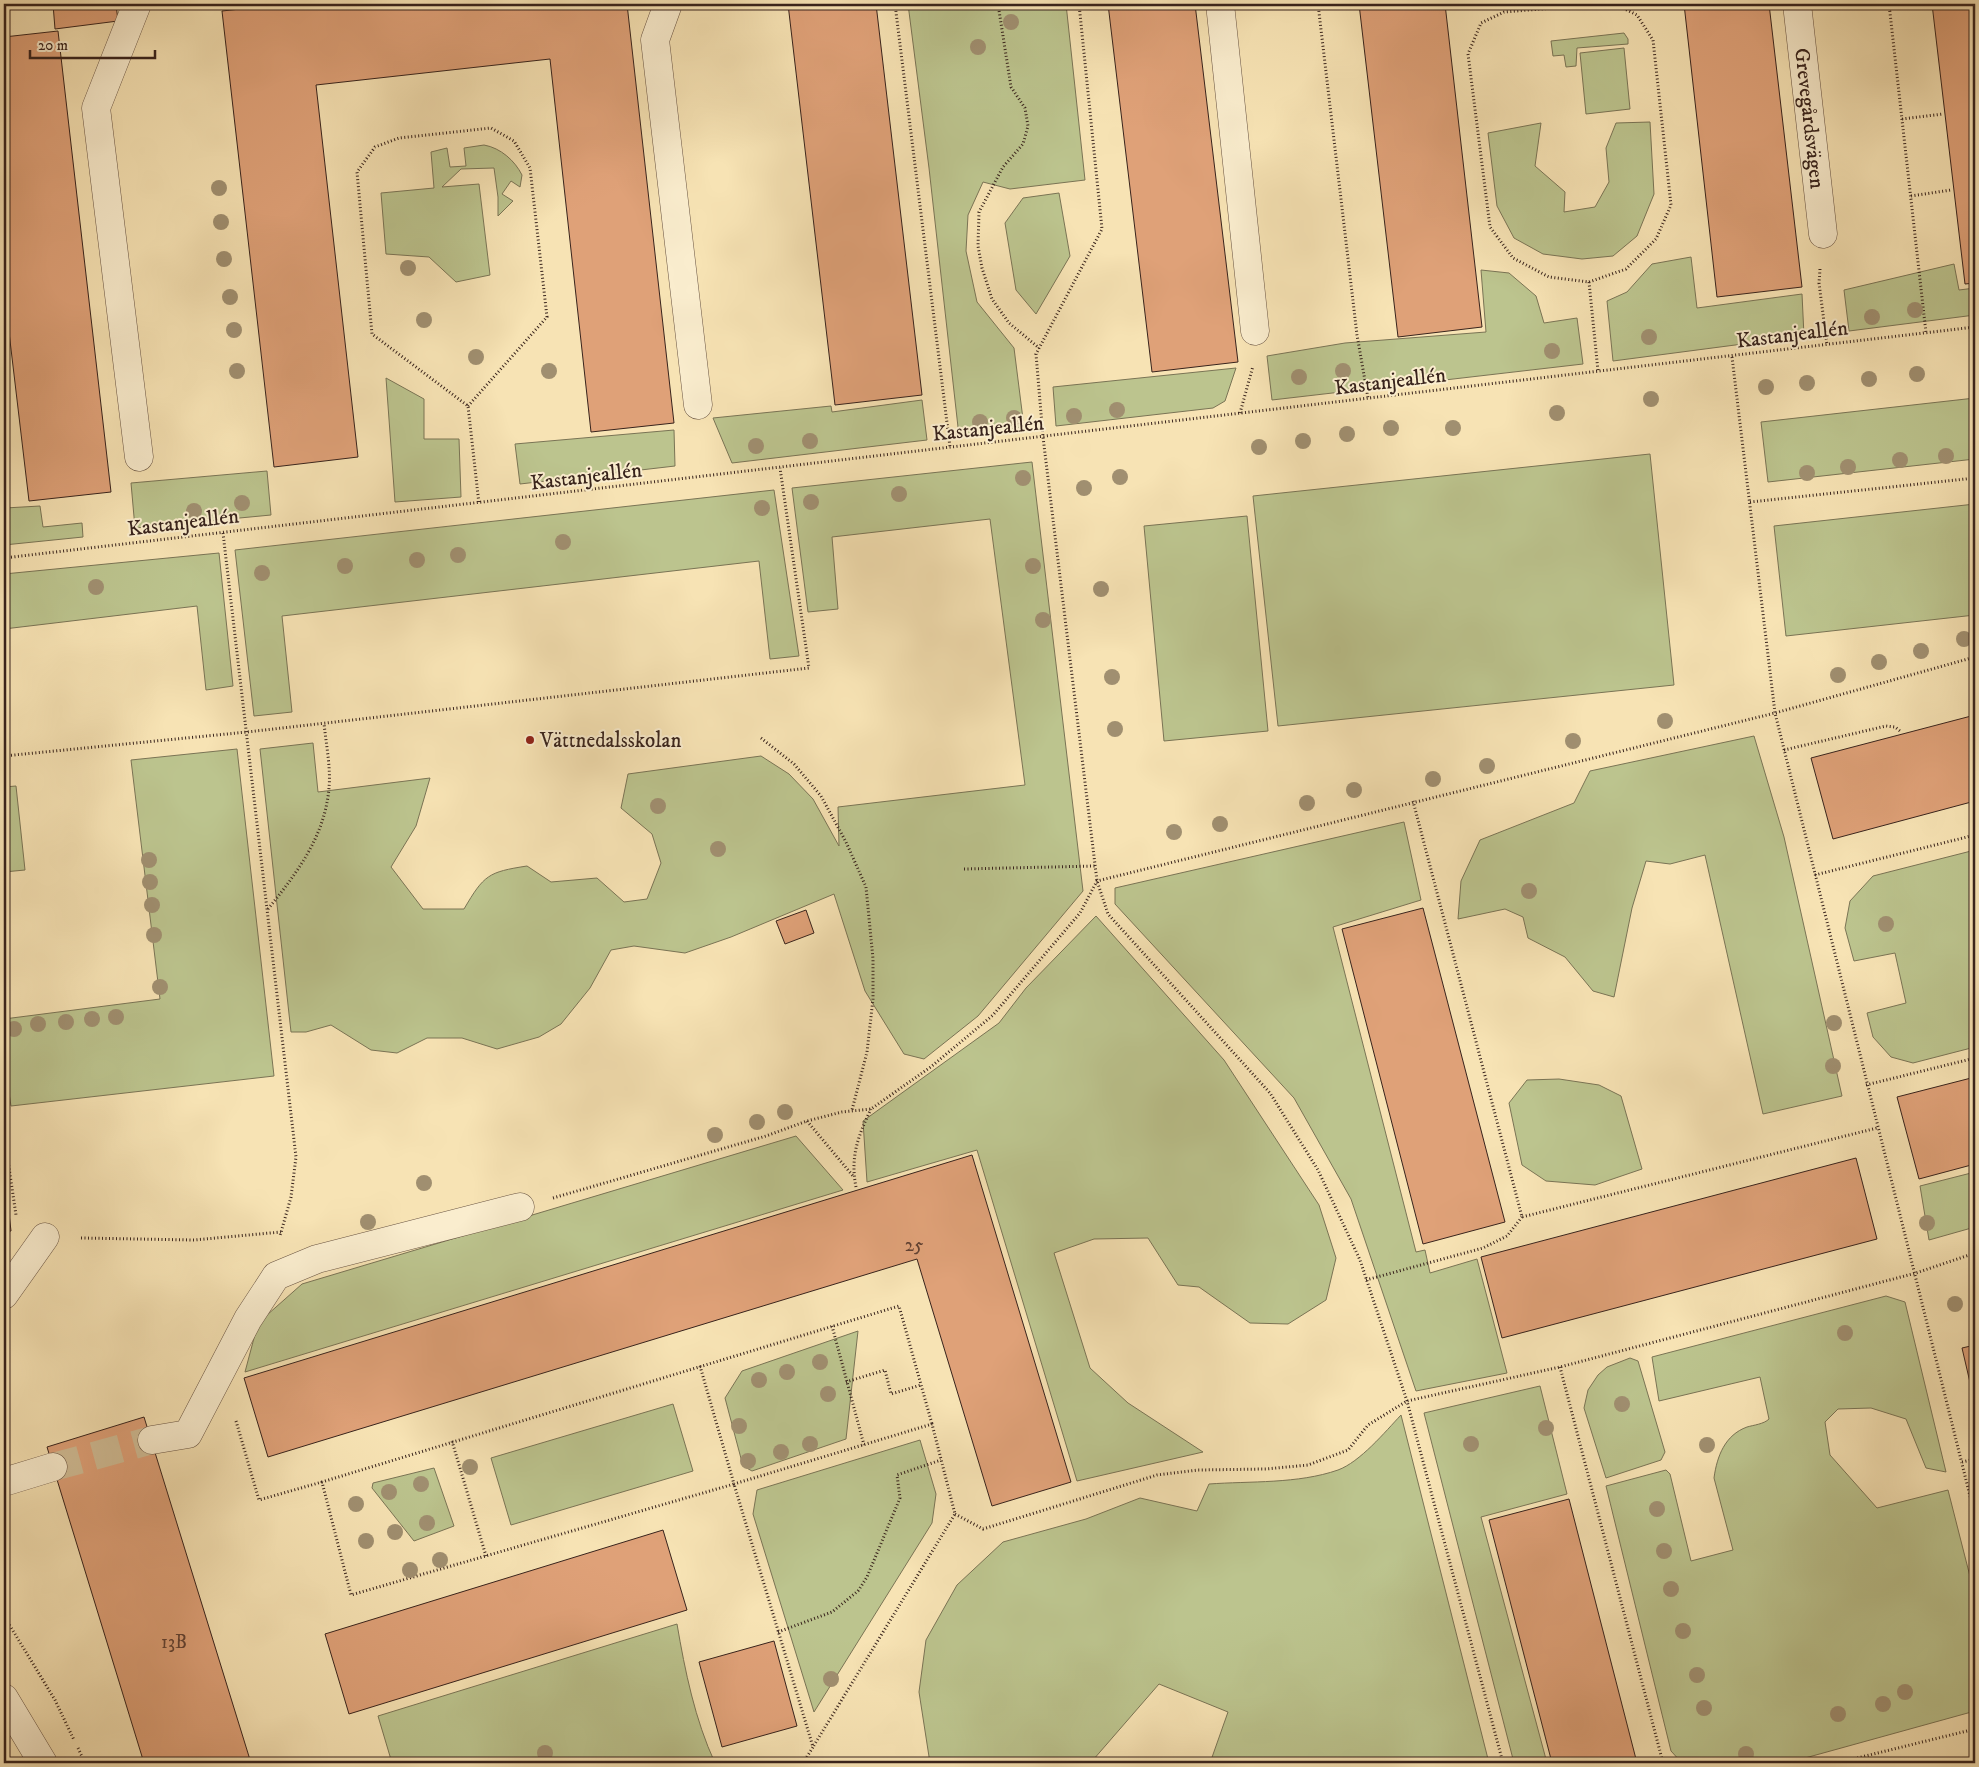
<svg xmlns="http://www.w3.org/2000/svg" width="1979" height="1767" viewBox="0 0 1979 1767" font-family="'IM FELL DW Pica',serif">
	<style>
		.green { fill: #bcc48e; stroke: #7a7455 }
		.building { fill: #dfa178; stroke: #38231c }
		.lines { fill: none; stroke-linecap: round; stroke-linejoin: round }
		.minor-tunnel { stroke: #d1bd96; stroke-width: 28; stroke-dasharray: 28 14; stroke-linecap: butt }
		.minor-casing { stroke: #685342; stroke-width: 29 }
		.path { stroke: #38231c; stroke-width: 3; stroke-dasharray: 1 2.5; stroke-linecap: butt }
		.minor { stroke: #faedce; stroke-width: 28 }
		.tree { fill: #a08f70 }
		.poi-dot { fill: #8f2418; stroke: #faedce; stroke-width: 2 }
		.labels { text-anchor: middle; stroke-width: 4; stroke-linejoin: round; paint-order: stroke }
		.number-label { font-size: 19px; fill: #624233 }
		.street-label { font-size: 21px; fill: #38231c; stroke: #faedce }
		.poi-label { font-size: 21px; fill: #38231c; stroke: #faedce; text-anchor: start }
	</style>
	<rect width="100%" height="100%" fill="#f7e3b4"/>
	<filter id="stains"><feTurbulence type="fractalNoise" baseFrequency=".004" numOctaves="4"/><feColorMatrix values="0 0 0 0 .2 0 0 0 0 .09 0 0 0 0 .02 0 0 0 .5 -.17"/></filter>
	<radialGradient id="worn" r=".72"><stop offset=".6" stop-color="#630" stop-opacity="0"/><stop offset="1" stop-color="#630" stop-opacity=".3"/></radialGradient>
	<path class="green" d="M908,4H1066L1085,180L1010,189L983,182L968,215L966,251L977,302L1014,348L1024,427L959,436L929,168Z
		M1624,33L1628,39V44L1577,48L1576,66L1566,67L1564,55L1553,56L1551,41Z
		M1624,48L1630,109L1586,114L1580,53Z
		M1650,122L1654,194L1637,236L1613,256L1582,259L1543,254L1514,238L1497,206L1488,133L1541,123L1535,166L1565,192L1564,212L1595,207L1609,182L1606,148L1616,123Z
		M484,145C501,148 515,161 522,175L520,187L511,181L502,194L513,201L498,216V197L494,168L461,169L442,187L479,184L490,275L456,282L429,257L386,254L381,193L434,188L431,152L447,148L450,167L466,166L464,148Z
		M1059,193L1070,256L1036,314L1016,290L1005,223L1023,198Z
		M1691,257L1697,308L1802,294L1804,336L1613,361L1607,301L1627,292L1652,264Z
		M1954,264L1959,290L1975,288V315L1849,331L1844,290Z
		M1481,270L1509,273L1536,296L1544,323L1577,318L1583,364L1272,400L1267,356L1345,343L1486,332Z
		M1236,368L1225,401L1213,408L1056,426L1053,387Z
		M386,378L424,399V439H459L461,497L395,502Z
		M1975,398V459L1768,482L1761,422Z
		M922,400L927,440L732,463L713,418L831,406L832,412Z
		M674,430L675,466L520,484L515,444Z
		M1650,454L1674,685L1278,726L1253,496Z
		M1032,462L1083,891L978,1016L924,1059L904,1054L865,991L834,894L731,937L685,953L634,946L611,950L590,988L561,1024L539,1037L497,1049L462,1038H427L397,1053L371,1050L331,1025L306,1032H291L260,749L313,743L318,792L430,778L416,826L391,867L423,909H464C484,875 488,872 527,866L551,882L597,878L624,902L647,899L661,863L652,834L621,808L628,774L761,756L789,774L813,799L839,846L838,807L1025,785L990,519L832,537L838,609L808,612L792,488Z
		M267,471L271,515L135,528L131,483Z
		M774,490L799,656L770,659L759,561L282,616L292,712L254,716L235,550Z
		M4,501L5,508L40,506L43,527L82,523L83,537L4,545Z
		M1975,504V615L1786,636L1774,526Z
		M1247,516L1268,731L1164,741L1144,526Z
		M219,553L233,686L206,690L197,606L4,629V574Z
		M1754,736L1784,837L1842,1096L1763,1114L1705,855L1670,864L1646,861L1632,908L1614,997L1593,991L1565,957L1528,938L1523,917L1505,909L1458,919L1461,881L1480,840L1574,803L1590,771Z
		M237,749L274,1076L11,1106L4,1061V1019L160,999L131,760Z
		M16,786L25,870L4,872V787Z
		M1404,822L1421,900L1333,927L1416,1252L1425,1250L1430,1273L1477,1259L1507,1373L1416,1391L1351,1199L1294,1098L1115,904V888Z
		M1975,850V1047L1913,1063L1891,1057L1873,1037L1867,1013L1906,1003L1895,953L1854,961L1845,928L1850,901L1873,876Z
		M1096,916L1224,1060L1319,1205L1336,1258L1326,1300L1288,1324L1250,1323L1199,1287L1178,1285L1148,1238L1094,1239L1054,1253L1090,1368L1128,1403L1203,1452L1077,1481L977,1150L867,1182L863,1121L999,1023L1026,988Z
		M1559,1079L1599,1085L1621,1096L1642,1169L1595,1185L1546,1181L1522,1165L1509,1103L1527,1080Z
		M796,1136L843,1190L245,1372L258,1323L302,1284Z
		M1975,1172V1227L1929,1240L1920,1186Z
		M1886,1296L1905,1302L1946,1472L1926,1468L1906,1419L1871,1408L1838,1409L1825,1422L1830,1455L1877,1508L1948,1490L1975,1596V1711L1787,1763H1682L1671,1751L1606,1486L1666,1470L1670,1474L1691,1561L1733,1550L1714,1478C1717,1456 1725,1435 1747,1427C1754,1425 1764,1424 1769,1419L1760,1377L1659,1401L1652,1357Z
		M858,1331L846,1439L752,1471L743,1466L725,1398L742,1371Z
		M1630,1358L1638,1361L1665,1452L1661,1460L1606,1478L1584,1408L1588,1390L1598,1375L1607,1367Z
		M1540,1386L1567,1494L1481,1517L1547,1763H1514L1424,1413Z
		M673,1404L693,1471L511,1525L491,1458Z
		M1401,1415L1489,1763H1210L1228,1712L1159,1684L1093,1760L1039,1763H930L919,1692L926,1640L957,1585L1003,1542L1086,1519L1140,1498L1197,1511L1209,1484C1250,1481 1298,1484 1338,1470C1360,1462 1385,1432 1401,1415Z
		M920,1440L936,1494L932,1523L814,1712L753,1514L757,1490Z
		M434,1468L454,1526L414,1541L372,1488L373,1483Z
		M677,1624C685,1671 695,1720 715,1763H392L378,1716Z"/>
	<path class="building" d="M53,4H116L118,21L55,29Z
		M286,4H627L674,423L591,432L550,59L316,85L358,457L274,467L222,11Z
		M788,4H876L922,395L835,405Z
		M1108,4H1195L1238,362L1152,372Z
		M1359,4H1445L1482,327L1398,337Z
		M1684,4H1769L1802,287L1717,297Z
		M1932,4H1975V283L1965,284Z
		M58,31L111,492L29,501L4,290V37Z
		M1975,715V801L1833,839L1811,758Z
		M1423,908L1505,1222L1423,1244L1342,929Z
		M806,910L814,933L785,944L776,921Z
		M1975,1077V1164L1919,1179L1897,1097Z
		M972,1155L1071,1482L992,1506L917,1259L268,1457L244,1378Z
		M1856,1158L1877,1239L1502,1338L1481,1257Z
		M8,1205L11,1231L4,1232V1206Z
		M1975,1345V1404L1962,1348Z
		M144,1417L251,1763H144L47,1447Z
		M1569,1499L1637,1763H1552L1489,1520Z
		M663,1530L687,1610L349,1714L325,1634Z
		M774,1641L797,1726L722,1747L699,1662Z"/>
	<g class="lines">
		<path class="minor-tunnel" d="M53,1467L152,1440"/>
		<g class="minor-casing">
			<g id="minor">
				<path d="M137,4L96,108L139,457"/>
				<path d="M668,4L655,40L698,405"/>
				<path d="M1220,4L1255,331"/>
				<path id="s1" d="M1797,4L1823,234"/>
				<path d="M4,1295L45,1237"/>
				<path d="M152,1440L188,1434L248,1319L276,1276L317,1259L520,1207"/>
				<path d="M4,1482L53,1467"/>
				<path d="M4,1698L43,1763"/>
			</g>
		</g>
		<path class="path" d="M895,4L950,447
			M998,4L1011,87L1025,108L1028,126L1023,144L1003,167L979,212L978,246L982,268L992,299L1009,323L1039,348
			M1079,4L1102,229L1036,354L1043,437L1097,881L1108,914L1270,1093L1318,1170L1360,1260L1407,1401L1503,1763
			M1318,4L1357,335L1368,398
			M1602,4L1504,12L1481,23L1468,54L1490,227L1513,258L1549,277L1589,282L1626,269L1656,239L1671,205L1653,40L1637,15L1615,4
			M1889,4L1926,333
			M1890,9L1929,4
			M1902,119L1943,114
			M1911,196L1951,190
			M1820,269L1819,283L1827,345
			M1589,282L1598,371
			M1732,357L1775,713L1975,1516
			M468,406L547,317L530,168L514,141L491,128L399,138L375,147L357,172L372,334L468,406L479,504
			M1240,413L1253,366
			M1750,502L1975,478
			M223,533L296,1157L291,1197L280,1236
			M4,558L1975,327
			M761,738L794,764L821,796L846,842L866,887L873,959V999L867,1052L852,1110
			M1784,750L1886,726L1895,727L1900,731
			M4,756L247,732L809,668L780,468
			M1413,801L1522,1217L1877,1128
			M964,869L1095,866
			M1815,875L1975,835
			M268,909C297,873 325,836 329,788C331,768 326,744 324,723
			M1866,1085L1975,1058
			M807,1121L853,1176
			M4,1134L16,1215
			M856,1187C850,1157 858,1136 871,1109
			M553,1198L766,1136L807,1121L842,1112L871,1109L932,1066L993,1015L1080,913L1097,881L1775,713L1975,657
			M81,1238L194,1240L281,1232
			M1366,1280L1483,1248L1507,1236L1522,1217
			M832,1326L864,1445
			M700,1366L734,1484L932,1424L955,1514L813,1747
			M1560,1367L1663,1763
			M846,1382L885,1370L891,1394L921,1385
			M236,1421L259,1500L322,1482
			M452,1441L486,1556
			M1962,1462L1975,1459
			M955,1514L983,1529L1157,1475L1198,1470L1266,1469L1308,1465L1348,1450L1368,1425L1407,1401L1560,1367L1916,1273L1975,1253
			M4,1616L55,1700L74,1740
			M778,1632L832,1612L858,1591L867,1577L900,1498L897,1475L941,1460
			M78,1748L85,1763
			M803,1763L813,1747L734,1484L351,1595L322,1482L899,1306L932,1424
			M1837,1763L1975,1729"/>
		<use href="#minor" class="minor"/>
	</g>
	<g class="tree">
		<circle cx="1011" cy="22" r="8"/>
		<circle cx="978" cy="47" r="8"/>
		<circle cx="219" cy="188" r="8"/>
		<circle cx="221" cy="222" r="8"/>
		<circle cx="224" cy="259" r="8"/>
		<circle cx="408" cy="268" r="8"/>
		<circle cx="230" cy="297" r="8"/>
		<circle cx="1915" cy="310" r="8"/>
		<circle cx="1872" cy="317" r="8"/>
		<circle cx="424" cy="320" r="8"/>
		<circle cx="234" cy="330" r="8"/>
		<circle cx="1649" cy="337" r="8"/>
		<circle cx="1552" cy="351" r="8"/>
		<circle cx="476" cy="357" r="8"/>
		<circle cx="237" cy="371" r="8"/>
		<circle cx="549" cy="371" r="8"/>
		<circle cx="1343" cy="371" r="8"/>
		<circle cx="1917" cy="374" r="8"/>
		<circle cx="1299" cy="377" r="8"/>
		<circle cx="1869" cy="379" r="8"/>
		<circle cx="1807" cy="383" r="8"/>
		<circle cx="1766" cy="387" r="8"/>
		<circle cx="1651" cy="399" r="8"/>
		<circle cx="1117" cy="410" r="8"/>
		<circle cx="1557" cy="413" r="8"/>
		<circle cx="1074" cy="416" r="8"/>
		<circle cx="1014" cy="418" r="8"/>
		<circle cx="980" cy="422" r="8"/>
		<circle cx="1391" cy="428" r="8"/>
		<circle cx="1453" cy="428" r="8"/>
		<circle cx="1347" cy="434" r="8"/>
		<circle cx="810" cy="441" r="8"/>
		<circle cx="1303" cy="441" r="8"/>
		<circle cx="756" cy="446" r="8"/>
		<circle cx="1259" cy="447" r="8"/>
		<circle cx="1946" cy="456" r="8"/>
		<circle cx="1900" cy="460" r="8"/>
		<circle cx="1848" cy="467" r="8"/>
		<circle cx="1807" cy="473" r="8"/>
		<circle cx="1120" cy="477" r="8"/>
		<circle cx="1023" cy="478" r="8"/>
		<circle cx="1084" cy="488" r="8"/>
		<circle cx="899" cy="494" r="8"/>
		<circle cx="811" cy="502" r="8"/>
		<circle cx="242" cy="503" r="8"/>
		<circle cx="762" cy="508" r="8"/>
		<circle cx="194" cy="511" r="8"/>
		<circle cx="563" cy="542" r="8"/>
		<circle cx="458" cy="555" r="8"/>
		<circle cx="417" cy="560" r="8"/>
		<circle cx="345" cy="566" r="8"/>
		<circle cx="1033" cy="566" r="8"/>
		<circle cx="262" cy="573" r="8"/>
		<circle cx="96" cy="587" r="8"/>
		<circle cx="1101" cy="589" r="8"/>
		<circle cx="1043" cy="620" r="8"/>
		<circle cx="1964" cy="639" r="8"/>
		<circle cx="1921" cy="651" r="8"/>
		<circle cx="1879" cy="662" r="8"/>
		<circle cx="1838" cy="675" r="8"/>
		<circle cx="1112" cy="677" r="8"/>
		<circle cx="1665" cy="721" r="8"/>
		<circle cx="1115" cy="729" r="8"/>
		<circle cx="1573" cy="741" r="8"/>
		<circle cx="1487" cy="766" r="8"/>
		<circle cx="1433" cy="779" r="8"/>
		<circle cx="1354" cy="790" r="8"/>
		<circle cx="1307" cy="803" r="8"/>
		<circle cx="658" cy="806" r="8"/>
		<circle cx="1220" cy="824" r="8"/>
		<circle cx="1174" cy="832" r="8"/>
		<circle cx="718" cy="849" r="8"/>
		<circle cx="149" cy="860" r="8"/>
		<circle cx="150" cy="882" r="8"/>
		<circle cx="1529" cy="891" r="8"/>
		<circle cx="152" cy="905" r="8"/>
		<circle cx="1886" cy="924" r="8"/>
		<circle cx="154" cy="935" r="8"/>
		<circle cx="160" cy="987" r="8"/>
		<circle cx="116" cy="1017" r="8"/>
		<circle cx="92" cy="1019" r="8"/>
		<circle cx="66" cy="1022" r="8"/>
		<circle cx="1834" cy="1023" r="8"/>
		<circle cx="38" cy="1024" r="8"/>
		<circle cx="14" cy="1029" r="8"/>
		<circle cx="1833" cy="1066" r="8"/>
		<circle cx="785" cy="1112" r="8"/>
		<circle cx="757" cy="1122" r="8"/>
		<circle cx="715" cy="1135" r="8"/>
		<circle cx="424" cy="1183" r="8"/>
		<circle cx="368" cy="1222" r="8"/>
		<circle cx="1927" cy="1223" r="8"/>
		<circle cx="1955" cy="1304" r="8"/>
		<circle cx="1845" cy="1333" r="8"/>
		<circle cx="820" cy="1362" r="8"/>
		<circle cx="787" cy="1372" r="8"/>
		<circle cx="759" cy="1380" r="8"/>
		<circle cx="828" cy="1394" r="8"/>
		<circle cx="1622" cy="1404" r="8"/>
		<circle cx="739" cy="1426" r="8"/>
		<circle cx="1546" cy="1428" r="8"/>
		<circle cx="810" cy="1444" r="8"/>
		<circle cx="1471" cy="1444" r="8"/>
		<circle cx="1707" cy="1445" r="8"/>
		<circle cx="781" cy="1452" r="8"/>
		<circle cx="748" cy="1461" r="8"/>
		<circle cx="470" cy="1467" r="8"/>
		<circle cx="421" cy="1484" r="8"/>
		<circle cx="389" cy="1492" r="8"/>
		<circle cx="356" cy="1504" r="8"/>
		<circle cx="1657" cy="1509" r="8"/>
		<circle cx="427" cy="1523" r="8"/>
		<circle cx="395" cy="1532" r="8"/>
		<circle cx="366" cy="1541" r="8"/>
		<circle cx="1664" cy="1551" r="8"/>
		<circle cx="440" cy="1560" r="8"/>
		<circle cx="410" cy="1570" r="8"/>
		<circle cx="1671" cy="1589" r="8"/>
		<circle cx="1683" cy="1631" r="8"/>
		<circle cx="1697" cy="1675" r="8"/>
		<circle cx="831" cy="1679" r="8"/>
		<circle cx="1905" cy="1692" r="8"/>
		<circle cx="1883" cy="1704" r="8"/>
		<circle cx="1704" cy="1708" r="8"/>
		<circle cx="1838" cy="1714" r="8"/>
		<circle cx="545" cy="1753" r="8"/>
		<circle cx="1746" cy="1754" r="8"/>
	</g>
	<circle class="poi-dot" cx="530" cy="740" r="5"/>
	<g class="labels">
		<g class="number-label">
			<text x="914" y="1251">25</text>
			<text x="174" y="1648">13B</text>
		</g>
		<g class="street-label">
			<text dy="7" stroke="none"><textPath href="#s1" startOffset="115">Grevegårdsvägen</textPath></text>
			<text transform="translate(1792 334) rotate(-7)" y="7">Kastanjeallén</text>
			<text transform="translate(1390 381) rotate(-7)" y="7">Kastanjeallén</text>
			<text transform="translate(988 428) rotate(-6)" y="7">Kastanjeallén</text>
			<text transform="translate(586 476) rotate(-7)" y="7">Kastanjeallén</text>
			<text transform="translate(183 522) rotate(-7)" y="7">Kastanjeallén</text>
		</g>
		<g class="poi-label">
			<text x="540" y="747">Vättnedalsskolan</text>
		</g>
	</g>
	<rect width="1979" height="1767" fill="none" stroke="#f7e3b4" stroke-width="20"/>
	<rect x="5" y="5" width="1969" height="1757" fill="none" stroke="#38231c" stroke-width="2.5"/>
	<rect x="10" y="10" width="1959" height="1747" fill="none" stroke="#38231c"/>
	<path d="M30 50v8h125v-8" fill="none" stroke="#38231c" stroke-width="2.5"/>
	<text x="38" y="50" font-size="15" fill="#38231c" stroke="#faedce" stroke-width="4" paint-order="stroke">20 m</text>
	<rect width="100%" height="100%" filter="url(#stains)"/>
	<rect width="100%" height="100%" fill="url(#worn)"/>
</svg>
